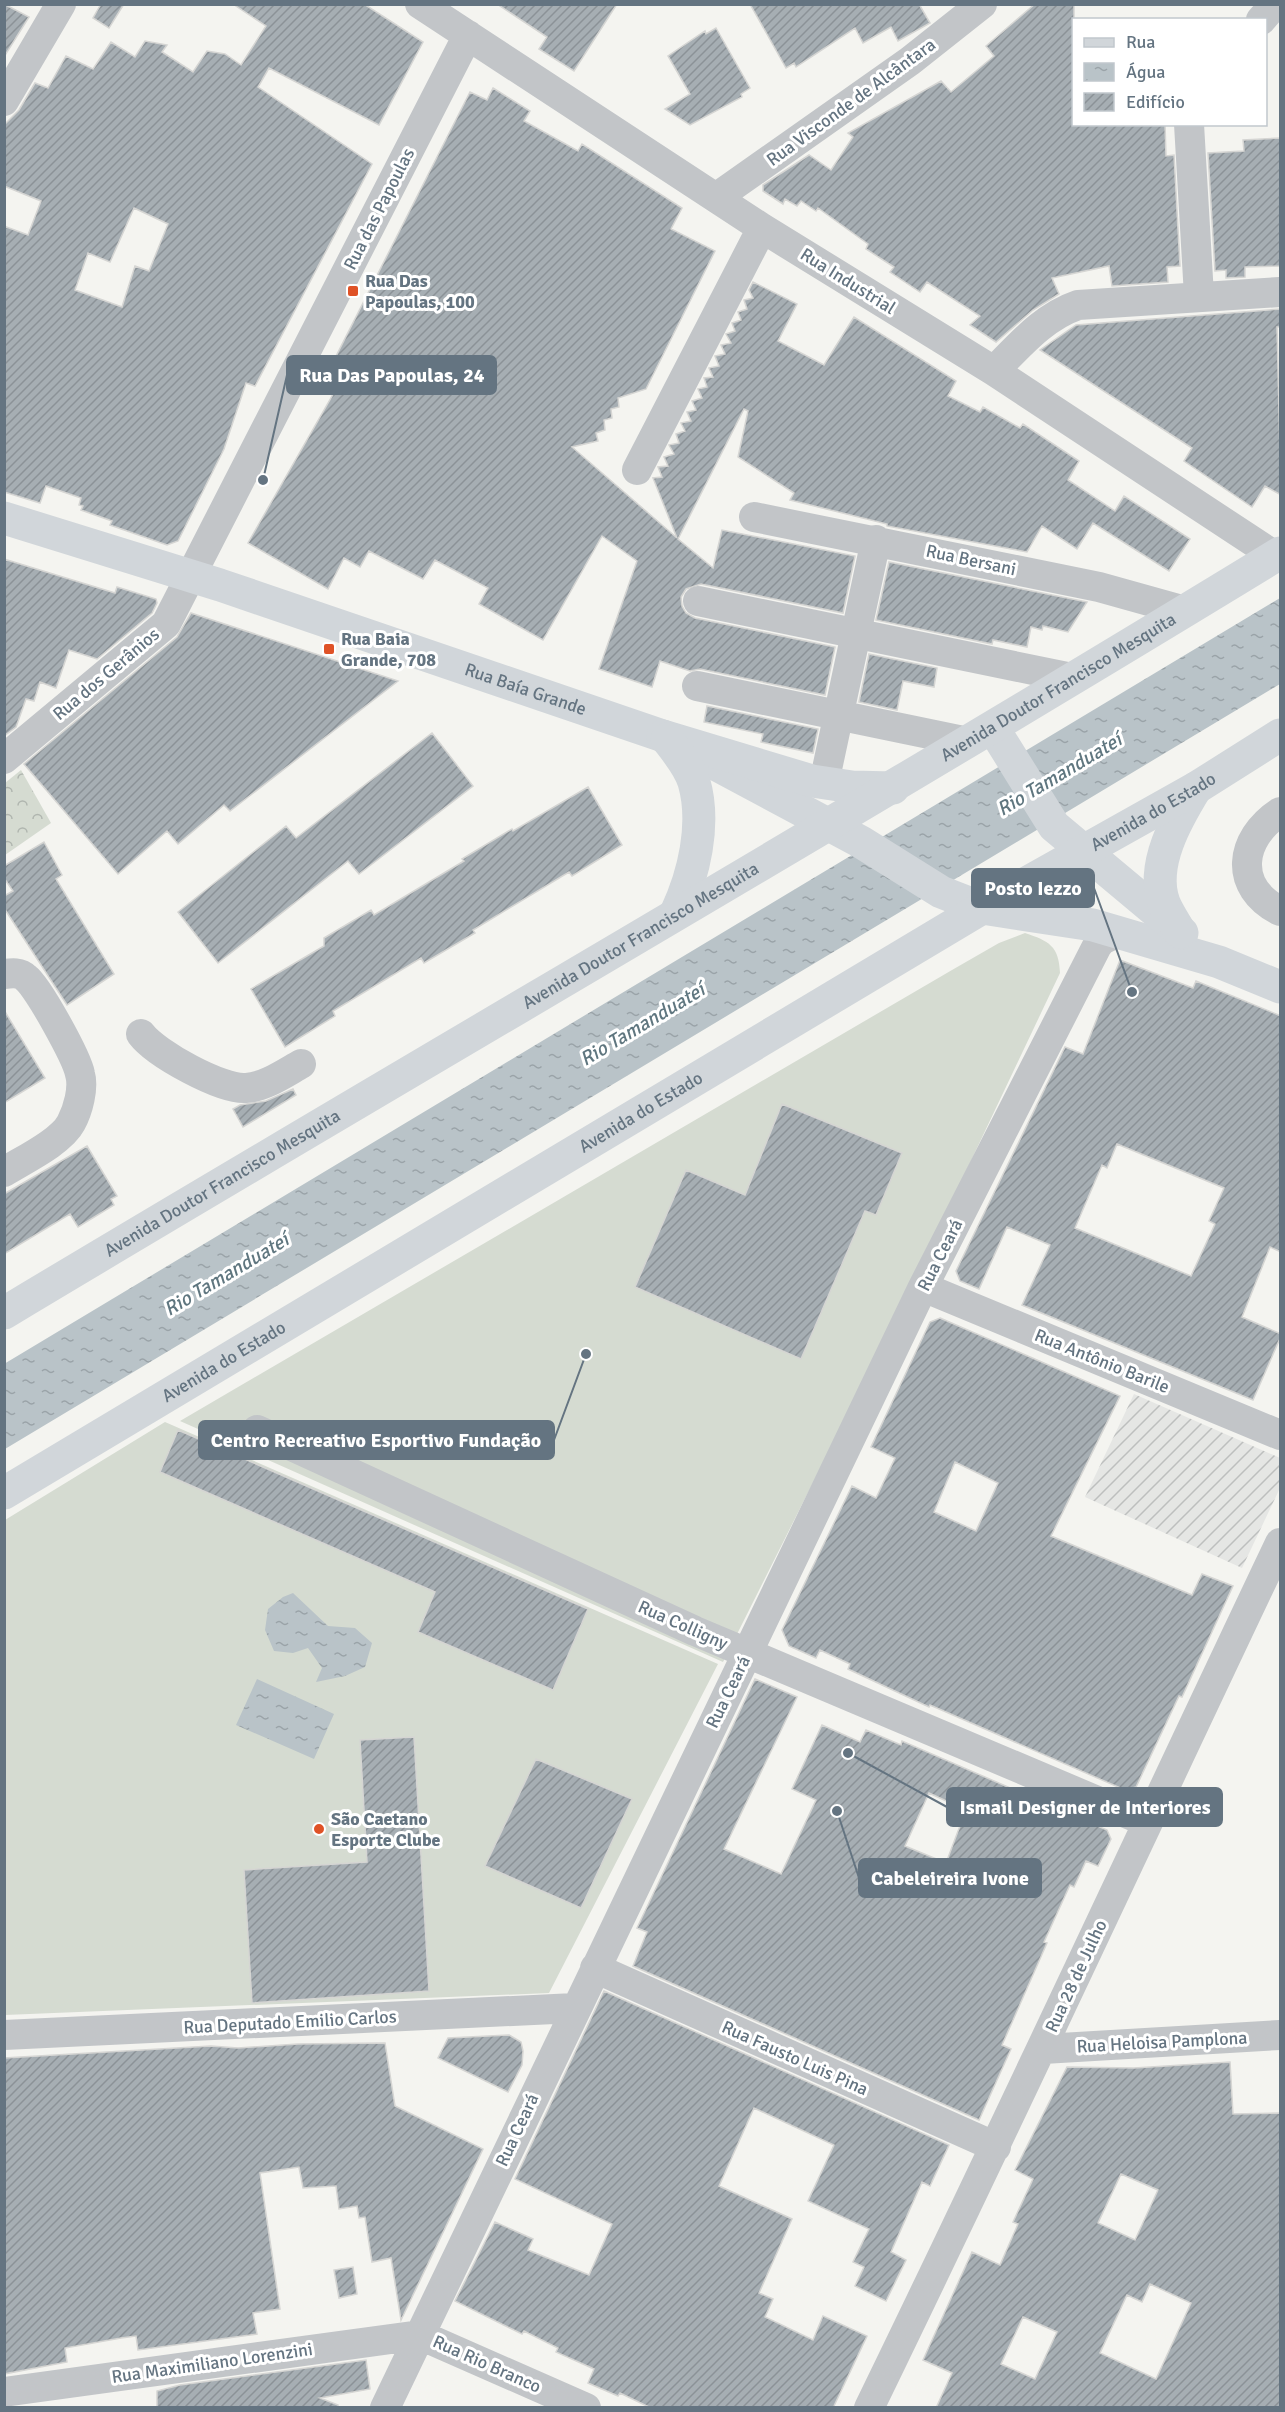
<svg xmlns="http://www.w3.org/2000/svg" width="1285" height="2412" viewBox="0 0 1285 2412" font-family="Signika,sans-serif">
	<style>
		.industrial { fill: url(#industrial-furrows) }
		.forest { fill: url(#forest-crowns) }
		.pitch { fill: #d5dbd1 }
		.water { fill: url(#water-ripples) }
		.building { fill: url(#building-hatch); stroke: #d5d5d3; stroke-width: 1.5; fill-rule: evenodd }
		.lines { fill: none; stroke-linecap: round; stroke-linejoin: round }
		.minor { stroke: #c2c5c8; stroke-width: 30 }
		.major { stroke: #d1d6da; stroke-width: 33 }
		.highway { stroke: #d1d6da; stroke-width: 33 }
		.poi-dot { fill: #df5226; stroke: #fff; stroke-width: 2 }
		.labels { text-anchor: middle; stroke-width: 6; stroke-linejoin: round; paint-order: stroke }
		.street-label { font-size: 18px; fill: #647481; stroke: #fff }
		.poi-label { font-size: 18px; font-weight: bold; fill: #647481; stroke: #fff; text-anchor: start }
		.water-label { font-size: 20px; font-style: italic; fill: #5f767f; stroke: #fff }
		.leader { fill: none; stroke: #647481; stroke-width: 2 }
		.callout-dot { fill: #647481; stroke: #fff; stroke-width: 2 }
		.callout { fill: #647481; stroke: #647481; stroke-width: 2 }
		.callout-label { font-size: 20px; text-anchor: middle; font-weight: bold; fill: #fff }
	</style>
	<defs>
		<pattern id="industrial-furrows" width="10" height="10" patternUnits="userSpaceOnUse" patternTransform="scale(1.5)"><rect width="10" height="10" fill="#e5e6e4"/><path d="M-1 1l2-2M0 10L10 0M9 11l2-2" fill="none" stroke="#bdbfbe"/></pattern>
		<pattern id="forest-crowns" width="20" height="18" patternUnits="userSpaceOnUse" patternTransform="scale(1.5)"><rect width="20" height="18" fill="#d5dbd1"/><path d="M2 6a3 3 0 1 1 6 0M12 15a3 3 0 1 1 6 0" fill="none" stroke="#b0b6af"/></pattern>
		<pattern id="water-ripples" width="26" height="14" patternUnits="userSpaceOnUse" patternTransform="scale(1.5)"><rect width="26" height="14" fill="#b9c3c8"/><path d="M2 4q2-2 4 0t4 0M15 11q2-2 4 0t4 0" fill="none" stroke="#9aa3a8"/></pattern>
		<pattern id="building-hatch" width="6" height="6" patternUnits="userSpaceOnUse" patternTransform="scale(1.5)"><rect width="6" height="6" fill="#a6aeb3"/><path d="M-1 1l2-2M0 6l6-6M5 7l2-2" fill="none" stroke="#8b9297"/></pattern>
	</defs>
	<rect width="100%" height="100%" fill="#f4f4f0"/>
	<path class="industrial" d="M1134,1394L1280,1458V1488L1242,1568L1085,1497Z"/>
	<path class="forest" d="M21,770L51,823L5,855V783Z"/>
	<path class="pitch" d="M1025,933C1049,941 1059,946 1060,973L911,1287L723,1662L180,1421L952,970L999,943Z
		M165,1422L718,1664L549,1993L5,2015V1520Z"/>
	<path class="water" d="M1280,598V684L5,1449L4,1364Z
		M293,1593L328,1626L355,1628L372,1643L365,1667L345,1676L316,1682L322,1668L308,1648L293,1653L274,1651L265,1630L268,1609L283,1597Z
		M257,1679L334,1714L314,1759L236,1725Z"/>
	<path class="building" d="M4,4L29,17L4,57Z
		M101,4H124L109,28L93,18Z
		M233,4H364L423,42L379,125L269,68L258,87L372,164L255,386L246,383L224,449L178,541L167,545L110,525L112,521L81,510L83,506L79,505L81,498L46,486L40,503L4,492V226L28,235L41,201L4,186V125L19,110L35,83L48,88L66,56L93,69L111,42L135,57L145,41L167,45L162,52L193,72L207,51L225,54L241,65L266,26ZM134,208L168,224L149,271L135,266L122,307L75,290L88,253L110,262Z
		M497,4H617L574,71L539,49L547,37Z
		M750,4H919L930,23L898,41L891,27L863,43L855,28L796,67L794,63L786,68Z
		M1035,4H1074V124H1165L1166,156L1174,155L1180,266L1167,267L1168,282L1112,286L1109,266L1052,278L1059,294L1033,310L996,342L970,325L980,316L927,282L920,292L890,272L894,267L866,249L868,244L818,208L816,211L801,201L797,206L785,199L783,204L763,191V185L809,155L831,170L853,137L848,133L941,81L951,92L994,56L986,46Z
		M716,28L750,88L741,94L742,97L690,125L665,109L690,94L668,56L705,31L706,34Z
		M493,88L530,111L524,121L578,151L582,144L682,208L671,229L715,251L646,389L618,398L619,407L611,409L612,418L604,420L605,430L596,433L598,441L572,447L677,538L653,478L662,477L658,467L668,466L664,457L674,454L669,445L679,443L676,434L685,431L681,423L691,421L687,412L696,410L692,401L702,398L698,389L707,387L704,378L713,377L709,368L719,366L715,356L725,354L721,345L731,343L726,334L735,331L732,323L741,320L738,312L747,309L744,300L753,298L749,290L753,282L797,304L778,341L824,365L854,317L956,381L948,396L980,412L983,407L1020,428L1023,424L1079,461L1068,480L1115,511L1124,496L1190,539L1169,571L1093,523L1077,549L1042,526L1027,552L887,526V524L790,500L794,493L738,457L748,411L744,409L678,539L713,568L722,530L855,556L843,613L701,584L686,589L681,597L682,606L686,613L695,618L835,647L825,695L700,669L690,671L660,661L652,687L599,669L637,561L602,536L543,640L479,604L488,588L435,560L423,579L369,551L360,567L344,558L328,589L248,543L340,382L326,376L470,92L487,100Z
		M1281,138V266L1245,267V277L1226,278V270L1215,271L1208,153L1244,151L1243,140Z
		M1281,309V327H1277L1281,495L1265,486L1252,507L1184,461L1192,448L1040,350L1076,325Z
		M4,559L115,593L117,587L156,599L157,603L152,613L97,659L69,650L56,688L40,682L34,701L26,699L16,727L4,736Z
		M889,562L1087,602L1068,632L1043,626L1042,630L1031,627L1027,647L993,640L992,644L876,620Z
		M191,613L398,681L230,811L224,805L178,844L167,831L118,874L24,764L177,637Z
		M869,654L937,668L934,687L903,681L897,710L859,702Z
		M707,706L818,729L813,753L761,742L763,734L704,722Z
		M432,733L473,786L359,874L348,861L218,963L178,912L286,826L296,838Z
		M588,787L622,845L572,876L569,872L473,930L475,933L424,963L421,958L333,1011L335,1016L285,1047L251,989L324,946V938L371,910L374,915L464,861L462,859L512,829L513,831Z
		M44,842L62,875L56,879L114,974L67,1005L4,908V896L13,891L4,878V866Z
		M1120,960L1193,988L1196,981L1281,1016V1252L1270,1247L1242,1317L1281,1334V1336L1253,1400L1022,1305L1050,1245L1007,1227L979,1289L960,1281L956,1271L1065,1047L1083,1054ZM1117,1144L1224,1188L1209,1221L1215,1224L1191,1276L1075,1228L1102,1165L1107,1168Z
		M4,1010L45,1078L4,1103Z
		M293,1089L296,1095L243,1127L233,1109L240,1105L266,1101Z
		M782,1104L902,1153L876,1215L865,1211L801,1359L635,1287L686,1170L745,1195Z
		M87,1146L117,1196L111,1199L114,1205L78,1227L70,1214L4,1254V1194Z
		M940,1318L1120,1396L1051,1536L1192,1595L1202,1574L1233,1586L1182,1697L1179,1696L1136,1787L1125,1790L930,1705L929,1707L848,1669L850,1664L820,1650L816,1658L789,1646L782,1630L852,1486L876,1498L895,1458L871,1447L930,1322ZM955,1462L998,1483L976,1531L934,1512Z
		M178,1430L588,1609L553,1690L418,1632L435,1592L160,1472Z
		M755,1679L797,1697L724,1849L781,1874L816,1800L792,1789L822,1725L860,1742L866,1730L901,1745L902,1741L1107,1830L1111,1839L1098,1866L1086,1861L1074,1887L1070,1885L1044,1942L1047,1943L1002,2045L1011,2049L979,2120L633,1966L647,1932L637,1928ZM929,1793L966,1810L946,1863L905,1846Z
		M414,1737L429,1991L252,2003L244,1870L367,1862L360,1740Z
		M536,1759L632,1799L581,1908L485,1866Z
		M604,1991L949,2145L930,2186L922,2182L891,2252L906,2260L886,2301L855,2286L864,2267L853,2262L869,2229L808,2201L834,2145L754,2108L719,2186L792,2219L759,2293L773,2299L765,2317L813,2340L823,2316L867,2336L833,2408H651L620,2393L618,2396L588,2383L594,2369L556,2352L558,2348L524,2331L522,2334L455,2301L495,2222L533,2239L528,2250L589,2275L612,2224L515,2179Z
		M509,2035L521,2042L523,2051L522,2065L508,2092L438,2058L448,2038Z
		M385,2043L395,2106L483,2149L401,2320L391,2258L372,2262L365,2217L359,2218L357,2206L339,2209L336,2186L303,2188L299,2167L260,2173L280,2309L253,2313L257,2334L138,2350L136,2336L121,2338L65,2348L67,2362L4,2374V2058L211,2046L238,2048L298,2044Z
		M1230,2062L1233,2114L1281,2113V2408H936L952,2373L923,2360L972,2252L1000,2265L1018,2224L1013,2222L1033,2179L1015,2170L1067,2067L1134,2068ZM1121,2174L1158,2190L1135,2240L1098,2223ZM1150,2284L1191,2303L1156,2379L1100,2353L1127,2295L1142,2302ZM1023,2317L1057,2332L1035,2379L1001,2364Z
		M353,2267L357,2294L339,2298L334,2270Z
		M366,2360L370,2389L320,2398L338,2405V2408H157V2391L180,2385Z"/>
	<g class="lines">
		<path class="minor" d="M420,4L762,228L994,371L1275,556
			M1261,20L1275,4
			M4,101L61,4
			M1189,124L1199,296
			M717,197L910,61L982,4
			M994,371C1020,345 1043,317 1078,305L1280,292
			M637,470L762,228
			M754,517L1099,587L1185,611
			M698,601L1072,678
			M697,686L968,742
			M4,759L166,624L468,35
			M824,783L876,540
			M1280,812C1239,839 1233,887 1280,911
			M4,974C12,973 20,972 26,978C38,987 77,1058 80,1074C84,1088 78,1110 71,1123C61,1142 23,1160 4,1172
			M141,1034C156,1054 222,1090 246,1088C265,1087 285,1073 301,1064
			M923,1287L1280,1435
			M257,1430L695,1631L1147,1822
			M595,1968L996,2147
			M4,2035L575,2008
			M1043,2049L1280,2035
			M420,2335L586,2408
			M4,2392L420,2335
			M385,2408L923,1287L1097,946L1102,940L1119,932
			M869,2408C1009,2121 1143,1831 1280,1543"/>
		<g class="major">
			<path id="s1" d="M4,518L220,585L663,736L861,842L941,892L982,908L1093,925L1219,962L1280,987"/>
			<path d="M993,728L1054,826L1182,933"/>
		</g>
		<g class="highway">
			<path d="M663,736L812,781L852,787L893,788"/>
			<path d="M667,739C677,752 689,766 694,782C706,824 694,875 676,913"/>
			<path d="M1180,932C1175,923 1168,913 1164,903C1150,865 1177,819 1196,788"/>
			<path id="s2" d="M4,1313C429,1058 858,811 1280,553"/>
			<path id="s3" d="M4,1493L982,908L1196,788L1280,735"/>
		</g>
	</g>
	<g class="poi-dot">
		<rect x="347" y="285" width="12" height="12" rx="3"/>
		<rect x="323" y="643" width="12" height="12" rx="3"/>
		<circle cx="319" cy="1829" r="6"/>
	</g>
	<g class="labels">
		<g class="street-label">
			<text transform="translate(851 102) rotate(-36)" y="6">Rua Visconde de Alcântara</text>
			<text transform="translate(379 209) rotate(-63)" y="6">Rua das Papoulas</text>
			<text transform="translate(848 281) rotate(32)" y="6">Rua Industrial</text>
			<text transform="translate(971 560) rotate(12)" y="6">Rua Bersani</text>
			<text transform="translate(106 674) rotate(-40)" y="6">Rua dos Gerânios</text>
			<text dy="6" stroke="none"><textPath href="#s2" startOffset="1226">Avenida Doutor Francisco Mesquita</textPath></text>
			<text dy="6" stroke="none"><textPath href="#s1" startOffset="549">Rua Baía Grande</textPath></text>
			<text dy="6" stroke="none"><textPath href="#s3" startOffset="1336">Avenida do Estado</textPath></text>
			<text dy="6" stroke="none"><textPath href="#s2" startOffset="740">Avenida Doutor Francisco Mesquita</textPath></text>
			<text dy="6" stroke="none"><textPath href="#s3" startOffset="742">Avenida do Estado</textPath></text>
			<text dy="6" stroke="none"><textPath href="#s2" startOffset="254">Avenida Doutor Francisco Mesquita</textPath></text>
			<text transform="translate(940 1255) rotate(-63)" y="6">Rua Ceará</text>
			<text dy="6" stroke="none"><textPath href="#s3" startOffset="256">Avenida do Estado</textPath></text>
			<text transform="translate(1102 1361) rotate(22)" y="6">Rua Antônio Barile</text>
			<text transform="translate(683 1625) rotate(24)" y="6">Rua Colligny</text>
			<text transform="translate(728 1692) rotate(-64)" y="6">Rua Ceará</text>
			<text transform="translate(1076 1976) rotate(-65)" y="6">Rua 28 de Julho</text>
			<text transform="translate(290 2022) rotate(-3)" y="6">Rua Deputado Emilio Carlos</text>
			<text transform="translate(1162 2042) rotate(-3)" y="6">Rua Heloisa Pamplona</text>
			<text transform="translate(795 2058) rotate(24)" y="6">Rua Fausto Luis Pina</text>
			<text transform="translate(517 2130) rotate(-65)" y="6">Rua Ceará</text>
			<text transform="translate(212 2363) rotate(-8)" y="6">Rua Maximiliano Lorenzini</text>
			<text transform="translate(487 2364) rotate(24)" y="6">Rua Rio Branco</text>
		</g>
		<g class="poi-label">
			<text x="365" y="287">Rua Das<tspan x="365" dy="21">Papoulas, 100</tspan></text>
			<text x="341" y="645">Rua Baia<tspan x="341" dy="21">Grande, 708</tspan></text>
			<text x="331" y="1825">São Caetano<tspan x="331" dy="21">Esporte Clube</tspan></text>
		</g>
		<g class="water-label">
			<text transform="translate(1059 774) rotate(-31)" y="7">Rio Tamanduateí</text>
			<text transform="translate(642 1024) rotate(-31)" y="7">Rio Tamanduateí</text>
			<text transform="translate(226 1274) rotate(-31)" y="7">Rio Tamanduateí</text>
		</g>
	</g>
	<path class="leader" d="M263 480L287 375M1132 992L1094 888M586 1354L554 1440M848 1753L947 1807M837 1811L859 1878"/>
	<g class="callout-dot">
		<circle cx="263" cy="480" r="6"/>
		<circle cx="1132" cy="992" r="6"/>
		<circle cx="586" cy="1354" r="6"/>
		<circle cx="848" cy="1753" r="6"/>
		<circle cx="837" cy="1811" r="6"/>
	</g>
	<g class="callout">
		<rect x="287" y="356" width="209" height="38" rx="6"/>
		<rect x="972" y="869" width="122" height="38" rx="6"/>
		<rect x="199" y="1421" width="355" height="38" rx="6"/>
		<rect x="947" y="1788" width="275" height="38" rx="6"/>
		<rect x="859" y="1859" width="182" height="38" rx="6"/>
	</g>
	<g class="callout-label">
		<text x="392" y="382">Rua Das Papoulas, 24</text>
		<text x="1033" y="895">Posto Iezzo</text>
		<text x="376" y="1447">Centro Recreativo Esportivo Fundação</text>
		<text x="1085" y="1814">Ismail Designer de Interiores</text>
		<text x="950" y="1885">Cabeleireira Ivone</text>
	</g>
	<rect width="1285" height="2412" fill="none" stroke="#647481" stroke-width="12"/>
	<rect x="1072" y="18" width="195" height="108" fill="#ffffff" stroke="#c1c7cd" stroke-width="1.5"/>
	<rect x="1084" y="38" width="30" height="9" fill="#d1d6da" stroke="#c1c7cd" stroke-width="1.5"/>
	<text x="1126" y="48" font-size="18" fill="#647481">Rua</text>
	<rect x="1084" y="63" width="30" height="18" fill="url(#water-ripples)" stroke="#c1c7cd" stroke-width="1.5"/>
	<text x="1126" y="78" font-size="18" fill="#647481">Água</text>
	<rect x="1084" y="93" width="30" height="18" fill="url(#building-hatch)" stroke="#c1c7cd" stroke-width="1.5"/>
	<text x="1126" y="108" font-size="18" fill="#647481">Edifício</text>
</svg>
